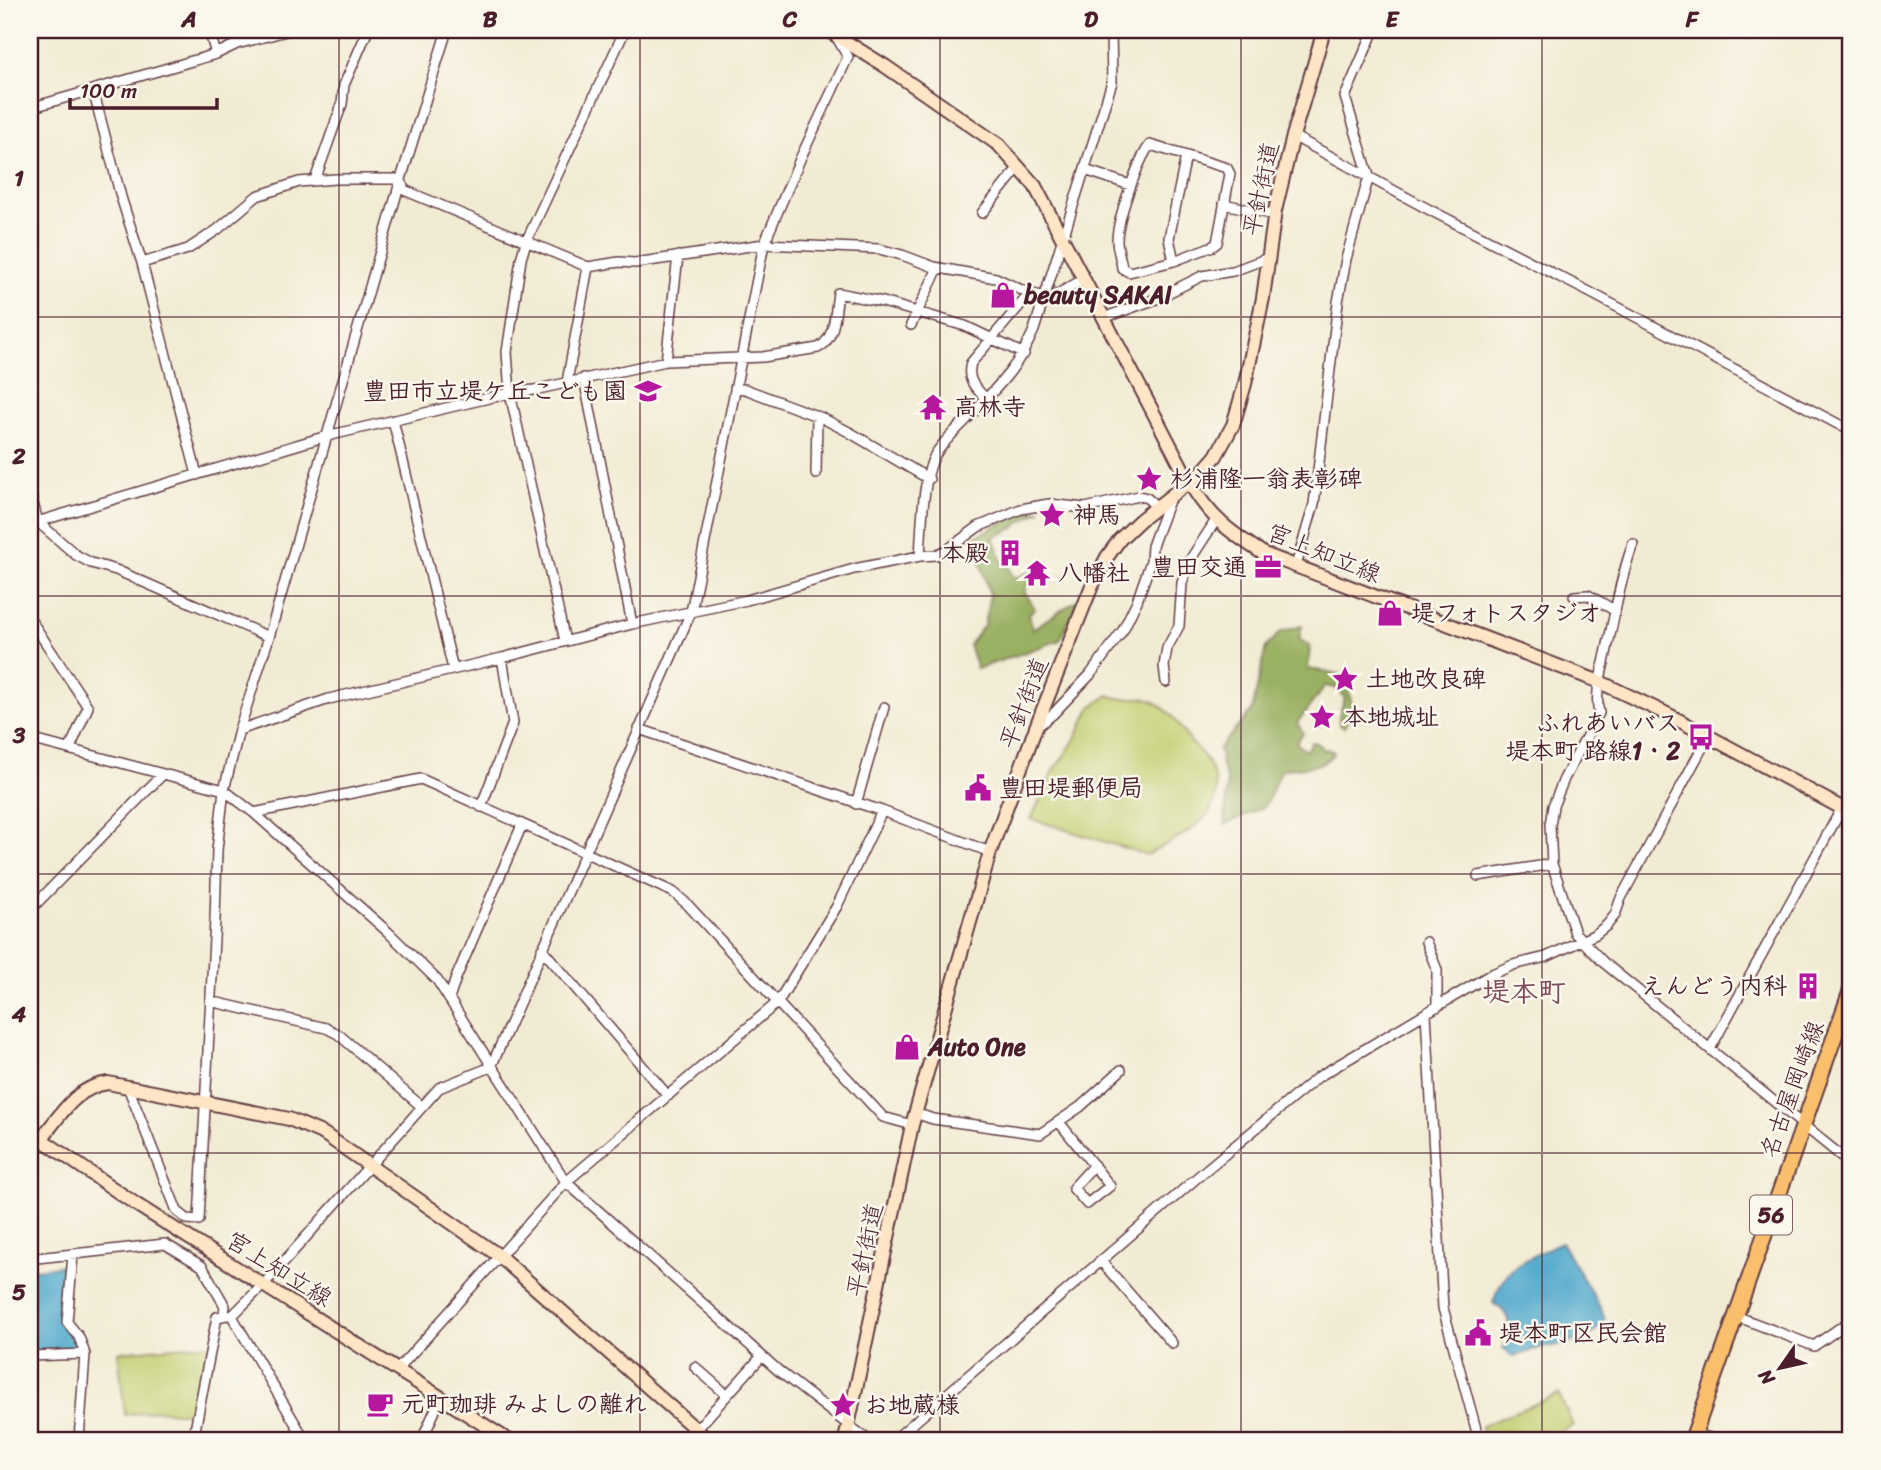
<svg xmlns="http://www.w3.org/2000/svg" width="1881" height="1470" viewBox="0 0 1881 1470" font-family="Sriracha,'Klee One',sans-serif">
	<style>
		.green { fill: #c2ce6f; stroke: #86764d; stroke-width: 2 }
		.forest { fill: #99b162; stroke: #726846; stroke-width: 2 }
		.water { fill: #4fa8cc; stroke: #4c647c; stroke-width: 2 }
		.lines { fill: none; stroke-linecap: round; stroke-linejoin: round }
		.street-casing { stroke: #633e44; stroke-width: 12 }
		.secondary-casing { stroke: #633e44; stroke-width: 16 }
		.primary-casing { stroke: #633e44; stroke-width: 18 }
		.street { stroke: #fff; stroke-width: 9 }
		.secondary { stroke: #fde5c5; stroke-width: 12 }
		.primary { stroke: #f9bf6d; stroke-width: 14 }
		.grid { fill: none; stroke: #4a1f2b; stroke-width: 2; stroke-opacity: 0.55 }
		.labels { text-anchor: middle; stroke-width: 5; stroke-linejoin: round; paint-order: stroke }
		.shield { fill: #fbf7ec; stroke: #7f6065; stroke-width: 2 }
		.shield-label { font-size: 23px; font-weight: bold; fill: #4a1f2b }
		.street-label { font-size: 24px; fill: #4a1f2b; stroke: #fbf7ec }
		.poi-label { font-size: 24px; font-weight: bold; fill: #4a1f2b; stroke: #fbf7ec; text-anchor: start }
		.quarter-label { font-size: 28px; font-weight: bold; fill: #7e4b5b; stroke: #fbf7ec }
		.neatline { fill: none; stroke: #4a1f2b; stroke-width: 2.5 }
		.grid-label { font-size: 23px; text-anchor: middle; font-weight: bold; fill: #4a1f2b }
	</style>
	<rect width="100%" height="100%" fill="#fbf7ec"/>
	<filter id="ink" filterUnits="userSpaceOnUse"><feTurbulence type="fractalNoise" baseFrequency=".0143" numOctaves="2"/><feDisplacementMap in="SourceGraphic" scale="14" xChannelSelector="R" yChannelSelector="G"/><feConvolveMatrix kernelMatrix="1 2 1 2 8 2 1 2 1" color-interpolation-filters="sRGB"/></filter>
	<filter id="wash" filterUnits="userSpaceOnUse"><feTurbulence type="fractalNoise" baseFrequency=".00686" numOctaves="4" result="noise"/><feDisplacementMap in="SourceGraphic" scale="28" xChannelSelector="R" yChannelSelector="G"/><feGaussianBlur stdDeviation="1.57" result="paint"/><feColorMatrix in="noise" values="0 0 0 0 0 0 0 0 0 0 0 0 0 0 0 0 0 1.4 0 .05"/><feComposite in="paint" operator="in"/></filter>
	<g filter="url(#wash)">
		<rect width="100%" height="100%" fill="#f2ebd4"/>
		<path class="green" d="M1109,695C1126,704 1136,692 1155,702C1170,710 1181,729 1191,742C1197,748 1204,755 1208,763C1237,815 1183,834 1147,855L1031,819L1052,774L1075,739L1091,707Z
			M208,1344L195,1414L157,1410L125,1415L118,1352Z
			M1559,1394L1573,1426L1539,1440H1484L1481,1426Z"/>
		<path class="forest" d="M1041,510L1016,525V527L993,537L1003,565L1007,563L1014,579L1034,570L1036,573L1024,591L1035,609L1029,613L1032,629L1079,599L1060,640L977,669L969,645L984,625L990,595L973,538L1023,511Z
			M1302,626L1299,639L1310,646L1308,669L1339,674C1351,691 1357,708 1344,727L1339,725V716L1345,698L1336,688L1325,686L1297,723L1303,733L1296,743L1306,751L1312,742L1317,743L1324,750L1327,749L1334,752C1325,769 1300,767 1282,769L1265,806L1225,825L1227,781L1222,766L1219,748L1252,711L1266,647L1281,632Z"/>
		<path class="water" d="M1561,1242L1601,1309L1605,1320C1589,1344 1565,1343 1540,1348C1530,1350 1522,1355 1512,1357L1503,1348C1511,1329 1513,1314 1493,1303C1504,1263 1528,1260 1561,1242Z
			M30,1263L36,1269L66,1265L62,1320L79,1351L30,1352Z"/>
	</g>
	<g filter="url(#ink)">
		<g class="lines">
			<g class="street-casing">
				<path id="street" d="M209,30L216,54
					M93,90L121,197L142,263L197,475
					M30,108L216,54L237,44L290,30
					M1293,136L1426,208L1593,294L1851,431
					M1150,145L1227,168L1230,174L1217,243L1213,246L1174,261L1129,272L1122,268C1121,259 1117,249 1117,240C1117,220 1138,160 1150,145Z
					M1085,170L1130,185
					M315,180L342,104L344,85L368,30
					M401,180L404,190L588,267L619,262L635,263L764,244L879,249L902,255L934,267L996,278L1028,293L1026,298L971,363C966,380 975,387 986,399
					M1224,204L1275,215
					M982,213L1019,167
					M1174,261L1169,238L1186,156
					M142,263L188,249L217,230L257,196L299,182L335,179H401
					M1028,293L1051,298L1084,279
					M1103,318L1156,299L1202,276L1233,271L1268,258
					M911,325L938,268
					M666,361L678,256
					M584,378L632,624
					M567,382L588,267
					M735,388L745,389L822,418L849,432L929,479
					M393,420L453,669
					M816,474L817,416
					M30,492L38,522L76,555L91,563L116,570L269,637
					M30,524L327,436L510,393L534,390L666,361L763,357L818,348C836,339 835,311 838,293L883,302L965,326L1024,354
					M1633,544C1620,579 1615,614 1607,649C1603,671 1594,691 1599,713L1564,779L1553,806L1550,825L1552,864L1575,933L1603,962L1851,1164
					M920,556C922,528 922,479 935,455C943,442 956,430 967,419C996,388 1017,370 1034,330L1112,82L1111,30
					M1296,566L1314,504L1338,302L1346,259L1369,176L1345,97L1374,30
					M1574,596L1588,595L1614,610
					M30,619L88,707L70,748
					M565,641L510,393L507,352L521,259L526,242L625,30
					M1166,682L1164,666L1167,648L1179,626L1182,583L1190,560L1216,520
					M1038,726L1053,714L1090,675L1123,630L1137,601L1151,561L1152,546L1170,498
					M639,729L882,811L990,852
					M239,730L329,699L502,658L632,624L747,600L854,569L920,556L936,555L947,550L978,527L1021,509L1049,504L1085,508L1139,496L1147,498L1156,506
					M30,739L224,790L254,813L388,932L437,980L566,1182L780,1372L868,1440
					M856,804L884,707
					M481,807L513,723L502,658
					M254,813L421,779L673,892L687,904L883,1117L912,1125
					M1478,876L1552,864
					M30,910L163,774
					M1426,942L1437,970V1007
					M542,949L668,1096
					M449,999L456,978L522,825
					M210,1001L326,1028L338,1034L421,1106
					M1426,1014L1443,1308L1479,1440
					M1710,1049L1842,808
					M128,1087L177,1211L187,1219L199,1220L215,920L217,850L224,790L239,730L269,637L401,179L447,30
					M915,1113L933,1119L1040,1134L1080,1107L1121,1070
					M1059,1122L1110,1186L1087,1204L1073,1188L1094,1165
					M30,1153L41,1139
					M30,1251L37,1258L165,1244L202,1266L225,1306L224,1314
					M73,1255L67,1322L79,1337L85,1354L79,1440
					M1101,1261L1172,1343
					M232,1316L264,1284L439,1088L491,1067L691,612L764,244L801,157L848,57L836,36
					M232,1316L305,1440
					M1736,1316L1814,1346L1847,1323L1851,1316
					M30,1356L85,1354
					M695,1367L727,1395
					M398,1369L566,1182L778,1002L837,906L882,811
					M696,1430L762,1356
					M1694,1434L1719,1440
					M193,1440L217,1317L227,1315
					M422,1440L441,1397
					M894,1440L1207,1169L1318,1077L1490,975L1513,965L1546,957L1596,934L1607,925L1615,915L1621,898L1708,737"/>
			</g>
			<g class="secondary-casing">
				<path id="secondary" d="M827,30L885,66L999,145L1035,186L1190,483C1210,518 1231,533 1264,554L1600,682L1671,716L1851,813
					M30,1129L41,1139L137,1205L508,1440
					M41,1139C60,1116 75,1087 108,1083L289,1119L324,1134L498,1255L708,1440
					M845,1440L912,1125L990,852L1036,727L1091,588L1107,557L1120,539L1140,520L1203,471L1216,456L1233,425L1245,384L1263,298L1275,211L1293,136L1324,30"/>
			</g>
			<g class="primary-casing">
				<path id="primary" d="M1692,1440L1851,990"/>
			</g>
			<use href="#street" class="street"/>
			<use href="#secondary" class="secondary"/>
			<use href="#primary" class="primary"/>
		</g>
	</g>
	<path class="grid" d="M339,30V1440M640,30V1440M940,30V1440M1241,30V1440M1542,30V1440M30,317H1851M30,596H1851M30,874H1851M30,1153H1851"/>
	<defs>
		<g id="shop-bare" transform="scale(2.1)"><path d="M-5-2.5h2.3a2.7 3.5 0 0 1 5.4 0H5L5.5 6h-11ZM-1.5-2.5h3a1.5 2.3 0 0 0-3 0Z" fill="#b5179e" stroke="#fbf7ec" stroke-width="2.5" paint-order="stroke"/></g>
		<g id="school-bare" transform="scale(2.1)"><path d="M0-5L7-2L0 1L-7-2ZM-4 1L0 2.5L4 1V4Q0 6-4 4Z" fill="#b5179e" stroke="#fbf7ec" stroke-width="2.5" paint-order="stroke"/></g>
		<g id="temple-bare" transform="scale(2.1)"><path d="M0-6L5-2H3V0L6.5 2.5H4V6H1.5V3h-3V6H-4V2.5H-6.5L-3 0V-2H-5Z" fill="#b5179e" stroke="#fbf7ec" stroke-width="2.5" paint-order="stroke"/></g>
		<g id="sight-bare" transform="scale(2.1)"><path d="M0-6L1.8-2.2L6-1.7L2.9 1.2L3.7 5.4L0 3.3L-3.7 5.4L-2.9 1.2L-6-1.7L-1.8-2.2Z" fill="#b5179e" stroke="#fbf7ec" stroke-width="2.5" paint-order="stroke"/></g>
		<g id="building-bare" transform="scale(2.1)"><path d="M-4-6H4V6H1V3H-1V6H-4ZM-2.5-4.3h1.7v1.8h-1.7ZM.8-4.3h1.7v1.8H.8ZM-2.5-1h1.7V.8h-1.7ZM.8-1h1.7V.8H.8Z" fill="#b5179e" stroke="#fbf7ec" stroke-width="2.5" paint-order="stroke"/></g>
		<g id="office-bare" transform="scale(2.1)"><path d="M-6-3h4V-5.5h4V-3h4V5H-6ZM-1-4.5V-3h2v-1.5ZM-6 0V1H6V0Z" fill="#b5179e" stroke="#fbf7ec" stroke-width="2.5" paint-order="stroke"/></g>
		<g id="bus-bare" transform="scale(2.1)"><path d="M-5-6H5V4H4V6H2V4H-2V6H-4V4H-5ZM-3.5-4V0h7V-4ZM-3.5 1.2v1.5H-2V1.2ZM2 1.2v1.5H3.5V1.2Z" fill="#b5179e" stroke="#fbf7ec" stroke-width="2.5" paint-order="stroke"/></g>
		<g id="civic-bare" transform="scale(2.1)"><path d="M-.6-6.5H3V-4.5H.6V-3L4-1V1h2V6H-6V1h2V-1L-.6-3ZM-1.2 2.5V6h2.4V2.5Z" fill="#b5179e" stroke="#fbf7ec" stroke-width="2.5" paint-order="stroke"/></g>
		<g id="cafe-bare" transform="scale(2.1)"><path d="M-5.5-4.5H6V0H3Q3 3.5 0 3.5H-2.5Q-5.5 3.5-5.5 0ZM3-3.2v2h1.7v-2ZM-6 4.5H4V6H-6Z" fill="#b5179e" stroke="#fbf7ec" stroke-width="2.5" paint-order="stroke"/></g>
	</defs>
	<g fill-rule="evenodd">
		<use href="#shop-bare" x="1003" y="295"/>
		<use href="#school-bare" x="648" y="391"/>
		<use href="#temple-bare" x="933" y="407"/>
		<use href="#sight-bare" x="1149" y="479"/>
		<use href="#sight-bare" x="1052" y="515"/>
		<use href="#building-bare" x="1010" y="553"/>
		<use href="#office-bare" x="1268" y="567"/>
		<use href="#temple-bare" x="1037" y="573"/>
		<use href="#shop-bare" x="1390" y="613"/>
		<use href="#sight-bare" x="1345" y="679"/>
		<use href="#sight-bare" x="1322" y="717"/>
		<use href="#bus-bare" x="1701" y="737"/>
		<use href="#civic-bare" x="978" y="788"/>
		<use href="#building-bare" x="1808" y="986"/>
		<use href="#shop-bare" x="907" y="1047"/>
		<use href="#civic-bare" x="1478" y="1333"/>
		<use href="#cafe-bare" x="380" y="1404"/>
		<use href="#sight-bare" x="843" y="1405"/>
	</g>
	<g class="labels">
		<rect class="shield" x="1750" y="1195.5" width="42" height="39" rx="5"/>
		<g class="shield-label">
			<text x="1771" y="1223">56</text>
		</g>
		<g class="street-label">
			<text transform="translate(1261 189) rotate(-78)" y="8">平針街道</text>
			<text transform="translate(1324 553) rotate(22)" y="8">宮上知立線</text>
			<text transform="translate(1024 703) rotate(-69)" y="8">平針街道</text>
			<text transform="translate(1792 1089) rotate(-70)" y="8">名古屋岡崎線</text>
			<text transform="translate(865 1250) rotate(-78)" y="8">平針街道</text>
			<text transform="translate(279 1269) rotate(32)" y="8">宮上知立線</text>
		</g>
		<g class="poi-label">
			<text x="1024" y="303">beauty SAKAI</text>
			<text x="627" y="399" text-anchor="end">豊田市立堤ケ丘こども園</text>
			<text x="954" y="415">高林寺</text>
			<text x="1170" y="487">杉浦隆一翁表彰碑</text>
			<text x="1073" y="523">神馬</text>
			<text x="989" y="561" text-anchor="end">本殿</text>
			<text x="1247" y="575" text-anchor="end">豊田交通</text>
			<text x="1058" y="581">八幡社</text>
			<text x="1411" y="621">堤フォトスタジオ</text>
			<text x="1366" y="687">土地改良碑</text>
			<text x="1343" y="725">本地城址</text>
			<text x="1680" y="731" text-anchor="end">ふれあいバス<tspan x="1680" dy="28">堤本町 路線1・2</tspan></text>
			<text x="999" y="796">豊田堤郵便局</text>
			<text x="1787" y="994" text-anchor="end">えんどう内科</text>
			<text x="928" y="1055">Auto One</text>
			<text x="1499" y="1341">堤本町区民会館</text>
			<text x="401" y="1412">元町珈琲 みよしの離れ</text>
			<text x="864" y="1413">お地蔵様</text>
		</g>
		<g class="quarter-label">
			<text x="1524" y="1001">堤本町</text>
		</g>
	</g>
	<rect width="1881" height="1470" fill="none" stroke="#fbf7ec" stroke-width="77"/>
	<g transform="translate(1780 1368) rotate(236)" stroke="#fbf7ec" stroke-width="5" paint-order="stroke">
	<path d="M0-5L12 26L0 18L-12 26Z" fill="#4a1f2b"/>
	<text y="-10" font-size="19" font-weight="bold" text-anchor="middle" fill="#4a1f2b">N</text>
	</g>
	<path d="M70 98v10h147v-10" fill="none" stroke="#4a1f2b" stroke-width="3.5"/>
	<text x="80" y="98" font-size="21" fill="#4a1f2b" stroke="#fbf7ec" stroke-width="5" paint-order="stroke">100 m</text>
	<rect x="38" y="38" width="1804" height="1394" class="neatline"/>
	<g class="grid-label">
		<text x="189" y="27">A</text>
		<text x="490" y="27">B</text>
		<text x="790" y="27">C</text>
		<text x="1091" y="27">D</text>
		<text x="1392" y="27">E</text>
		<text x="1692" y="27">F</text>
		<text x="19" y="186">1</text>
		<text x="19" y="464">2</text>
		<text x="19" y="743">3</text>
		<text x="19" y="1022">4</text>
		<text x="19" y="1300">5</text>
	</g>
</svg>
